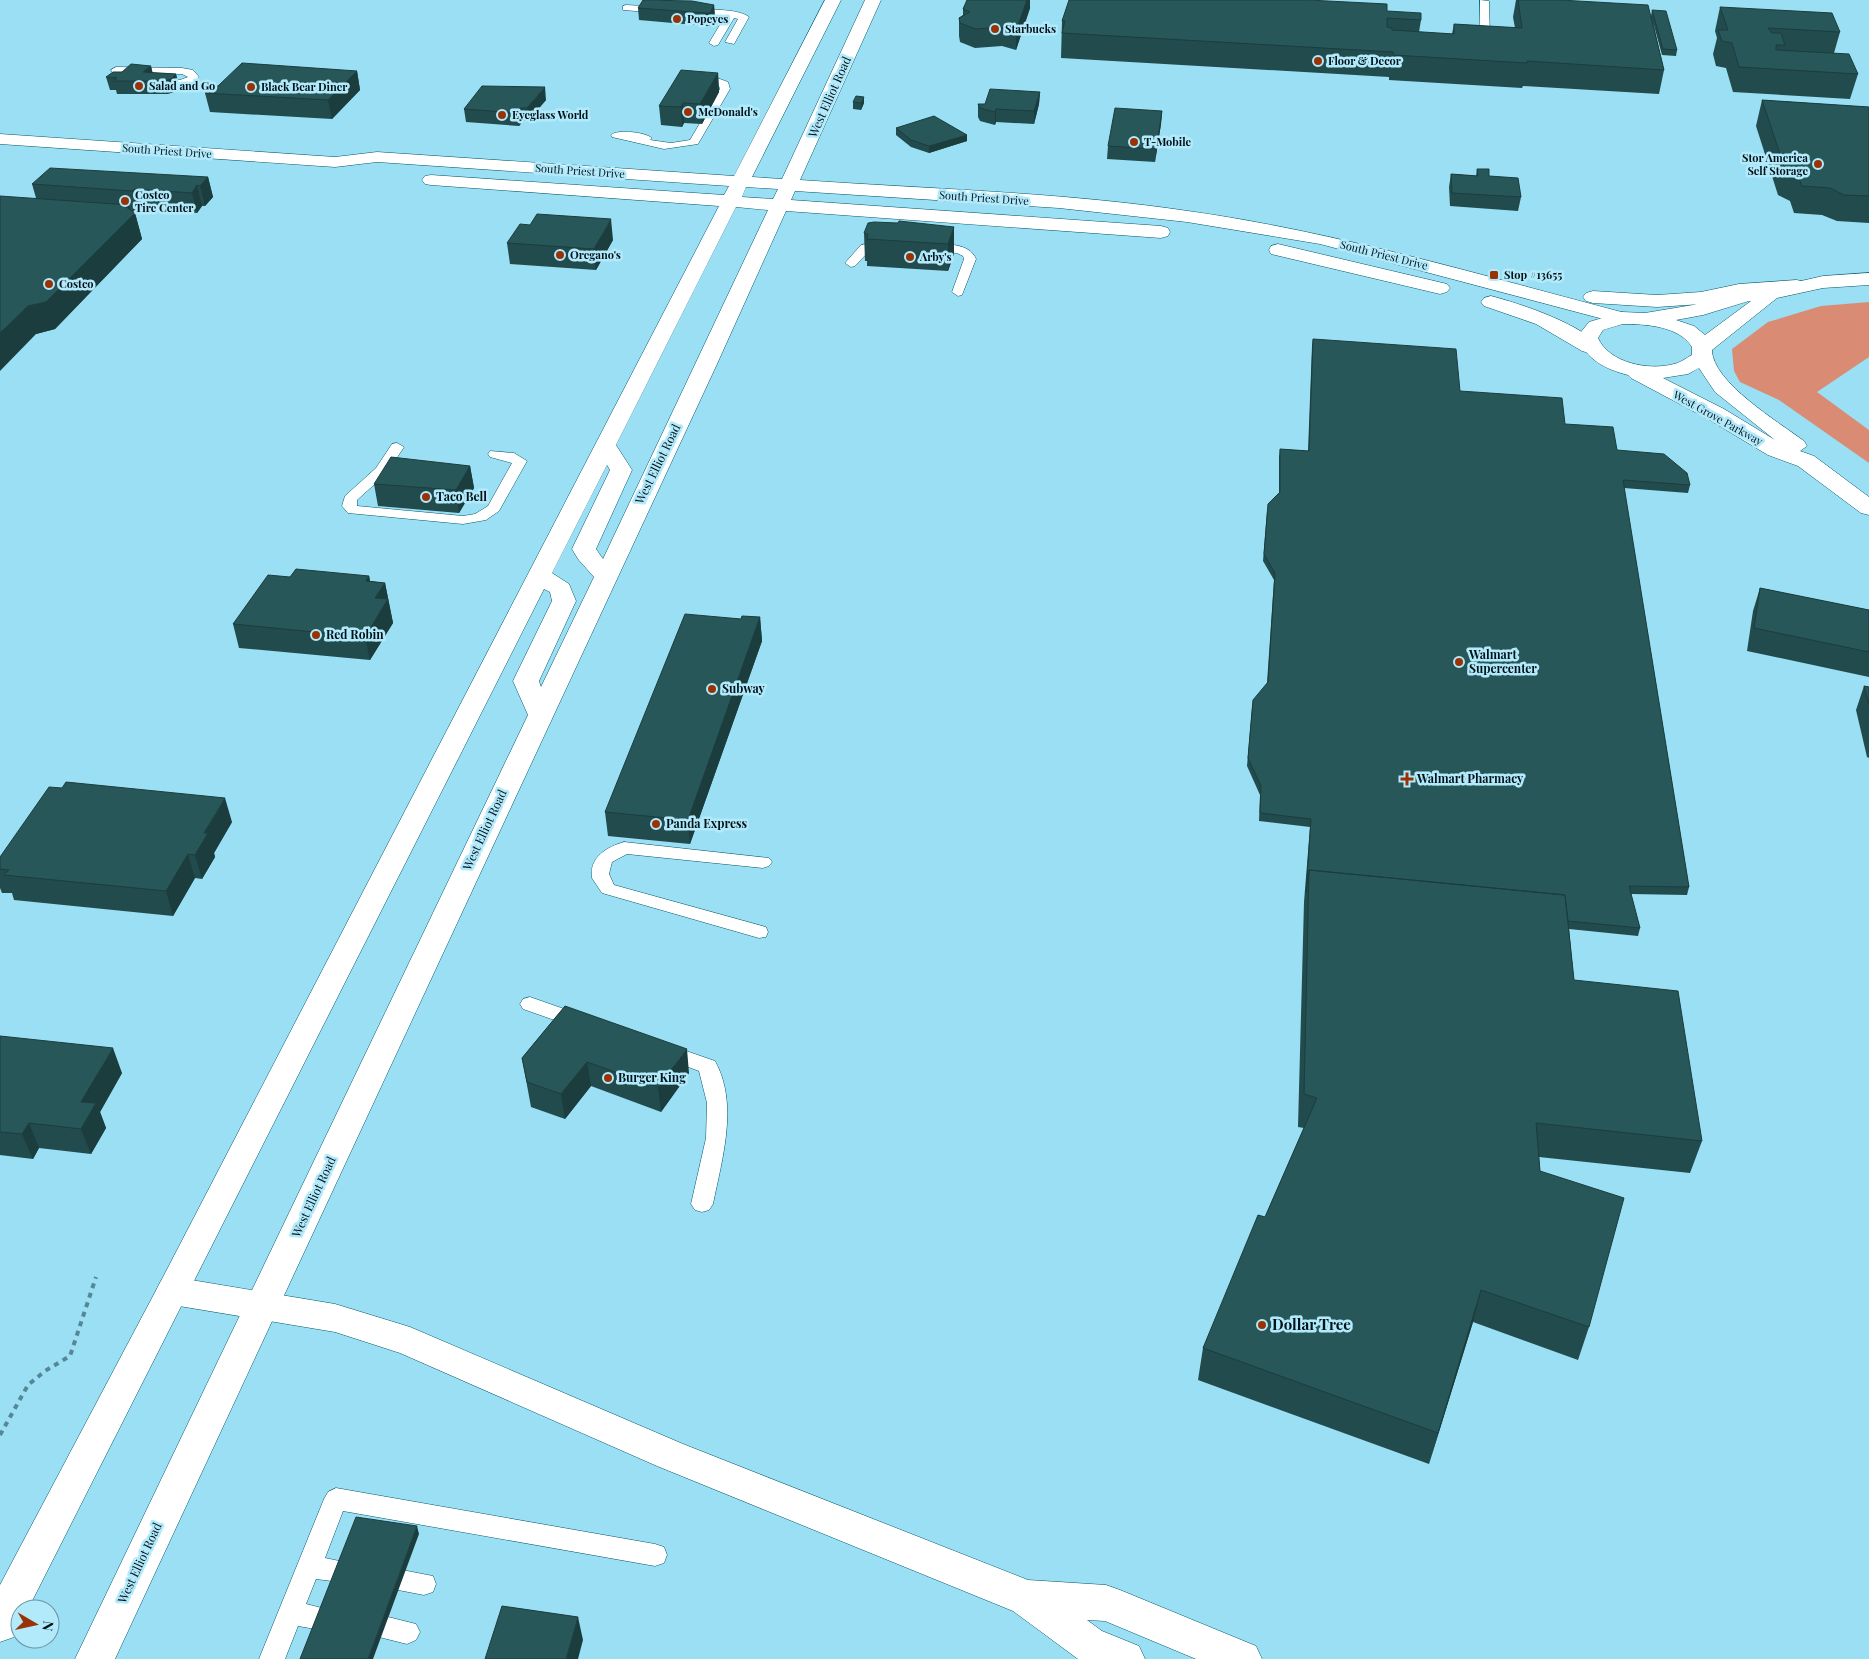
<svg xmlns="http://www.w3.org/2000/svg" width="1869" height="1659" viewBox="0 0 1869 1659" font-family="'Playfair Display',serif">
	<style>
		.green { fill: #d98c73 }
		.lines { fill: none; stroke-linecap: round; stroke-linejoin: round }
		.service-casing { stroke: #04576a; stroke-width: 1 }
		.minor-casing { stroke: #04576a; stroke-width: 1 }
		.tertiary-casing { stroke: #04576a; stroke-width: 1 }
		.secondary-casing { stroke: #04576a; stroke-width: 1 }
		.path { stroke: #578695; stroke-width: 4; stroke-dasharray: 5 5; stroke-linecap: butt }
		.service { fill: #fff; fill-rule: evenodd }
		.minor { fill: #fff; fill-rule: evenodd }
		.tertiary { fill: #fff; fill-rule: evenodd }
		.secondary { fill: #fff; fill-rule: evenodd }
		.wall { fill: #224b4d }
		.shaded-wall { fill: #1c3d3e }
		.building { fill: #285759; stroke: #1c3d3e }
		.poi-dot { fill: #993307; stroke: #b3eafb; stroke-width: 2 }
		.labels { text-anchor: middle; stroke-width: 5; stroke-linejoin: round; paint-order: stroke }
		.far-poi-label { font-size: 11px; font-weight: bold; fill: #00131a; stroke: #b3eafb; text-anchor: start }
		.far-street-label { font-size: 11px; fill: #00131a; stroke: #b3eafb }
		.street-label { font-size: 12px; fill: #00131a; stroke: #b3eafb }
		.poi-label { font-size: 12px; font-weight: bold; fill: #00131a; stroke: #b3eafb; text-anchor: start }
		.near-poi-label { font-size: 15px; font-weight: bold; fill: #00131a; stroke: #b3eafb; text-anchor: start }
	</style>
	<rect width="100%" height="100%" fill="#9adff4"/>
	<path class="green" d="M1869,302V357L1817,392L1869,430V463L1779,400L1740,382L1734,371L1732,349L1768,322L1821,306Z"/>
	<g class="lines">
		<g class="service-casing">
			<path id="service" d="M1480,0L1489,1L1490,40L1485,43L1473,40L1480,37Z
				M626,5L662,7L667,10L662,13L623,10V6Z
				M691,9C705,10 738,8 749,17L734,44L725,42L738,19L734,18L718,45L714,46L709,43L724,18L688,14V10Z
				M116,67L182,68L193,70L199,77C190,88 160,93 149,83L150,81L180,80L188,77L182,74L112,72L111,70Z
				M709,75L728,82L730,89L698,144L664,149L612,137L611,135C617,129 645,132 652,138L650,140L671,143L690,140L720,89L719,86L705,80V76Z
				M887,240L893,244L891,247L870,250L855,266L851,267L845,263L861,245Z
				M930,243C945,245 969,242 976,259L962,295L958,296L952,292L964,259L963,256L957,253L926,250L924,247Z
				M397,443L404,447L386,474L357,500V506L463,516L475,514L488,506L512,463L490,457L488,454L490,451L514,453L527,461L499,511L486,520L463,524L348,513L342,506L345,496L376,468L392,444Z
				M624,842L769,858L772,862L769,866L763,868L627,854L612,862L609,874L614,885L766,927L768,932L766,937L759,938L602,893L592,878C589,857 607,847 624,842Z
				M530,997L587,1017L590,1022L587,1027L580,1029L523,1009L520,1004L523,999Z
				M666,1044L715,1061C739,1104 722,1159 713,1204L709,1210L702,1212L695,1210L691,1204L706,1138L707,1103L699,1071L659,1056L656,1051L659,1046Z
				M336,1488L655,1544L664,1547L667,1555L664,1563L655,1566L343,1511L325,1558L349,1563L352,1571L349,1579L340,1582L316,1579L306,1604L330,1610L333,1618L330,1626L321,1630L298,1626L285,1659H259L324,1499L328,1492Z
				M402,1570L433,1576L436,1584L433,1592L424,1595L393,1589L390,1581L393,1573Z
				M384,1616L416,1624L420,1632L416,1640L407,1644L375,1636L372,1628L375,1620Z"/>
		</g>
		<g class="minor-casing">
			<path id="minor" d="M173,1277L335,1304L410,1327L683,1444L1028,1580L1106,1585L1120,1590L1256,1646L1262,1659H1196L1105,1621L1087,1620L1102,1631L1139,1646L1145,1659H1078L1013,1611L657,1466L400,1353L335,1332L173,1305L161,1301L156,1291L161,1281Z"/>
		</g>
		<g class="tertiary-casing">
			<path id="tertiary" d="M1869,273V285L1823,288L1777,298L1712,350C1712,382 1780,423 1804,441L1807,446L1800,451L1814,456L1869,497V515L1861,513L1798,466L1768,455L1708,419L1631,378L1628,375C1605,369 1587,360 1577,337L1589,322L1622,312L1645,313L1693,305L1747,289L1770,288L1823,276ZM1749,301H1751L1705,335L1694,326L1676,320L1703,315ZM1623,324C1646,324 1679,326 1692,347V355C1686,358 1680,363 1674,364C1649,371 1609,363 1598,338L1603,330ZM1699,368L1715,392L1775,440L1724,409L1663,378L1688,374Z"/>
		</g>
		<g class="secondary-casing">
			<path id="secondary" d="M825,0H841L752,177L782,179L865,0H881L800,180C929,189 1060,192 1188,211C1338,232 1483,276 1629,314L1632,318L1629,322L1622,324L1320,244L1187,222L1059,208L795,191L791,200L1161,226L1168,228L1170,232L1168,236L1161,238L786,211L717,364L115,1659H75L528,715L513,681L552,601L550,592L544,589L28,1609H20V1625L14,1637L0,1642V1585L161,1281L719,206L431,185L425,184L422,180L425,176L431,175L724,195L729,186L377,162L335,167L0,144V134L335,157L377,152L734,176ZM746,187L778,189L773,199L742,197ZM736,207L768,210L603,559L596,549L632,470L616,445ZM607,465L610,470L572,549L578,559L594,577L541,687L539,681L576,601L569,584L552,573Z
				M1278,244L1447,284L1450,288L1447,292L1440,294L1271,254L1269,250L1271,246Z
				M1797,280L1804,282L1807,286L1804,290L1739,296L1701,304L1657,307L1593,303L1586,301L1583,297L1586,293L1593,291L1657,295L1701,292L1739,284Z
				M1491,296C1518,303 1583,324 1599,347L1596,351L1589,353L1582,351L1536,324L1484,306L1481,302L1484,298Z"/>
		</g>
		<path class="path" d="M0,1435L28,1385L45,1371L70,1356L96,1277"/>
		<use href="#service" class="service"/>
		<use href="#minor" class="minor"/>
		<use href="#tertiary" class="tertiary"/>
		<use href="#secondary" class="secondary"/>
	</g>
	<path class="wall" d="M967,0H1030V8L1016,50L1002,46L975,48L960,42L959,36V18L963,15V9Z
		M1516,0H1560L1651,16L1652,10L1677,50L1676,56L1662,55L1653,22L1664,70L1659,94L1523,86L1522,88L1389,80V77L1061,58L1062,21L1387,11L1421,20L1419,32L1452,34L1454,24L1515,28L1513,17Z
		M714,5L715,18L711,25L707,26L639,20L638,8Z
		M1720,7L1840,32L1834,53L1858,74L1850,99L1733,92L1726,68L1716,66L1713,54L1717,38L1715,31Z
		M151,66L152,73L176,74L179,87L174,92L167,94H117L116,90H110L106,77L122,72Z
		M357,71L360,90L332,119L210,112L205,93L218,86Z
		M718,73L719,92L702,124L684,123L682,127L661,125L659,106Z
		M1040,92L1039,104L1034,124L996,122L995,125L980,121L978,117V104H985Z
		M546,100L528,121H523L519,126L466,122L464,109Z
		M1762,100L1869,107V223L1837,221L1822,215L1794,213L1790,201L1778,195L1756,126Z
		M853,102L864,103L861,110L853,109Z
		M1162,111L1161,124L1155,162L1107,159L1108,146Z
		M896,128L967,135V141L929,153L911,147L896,135Z
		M1477,169L1489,176L1521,197L1518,211L1450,206L1449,187L1451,174L1476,176Z
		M208,177L213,197L205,206H202L197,213L139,209L137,211H132L135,213L142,239L55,329L36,334V198L32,184Z
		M530,225L613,240L596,270L510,264L507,243Z
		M954,227V254L948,271L867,266V261H865L864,233Z
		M1313,339L1460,391L1565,424L1617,450L1690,485L1688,493L1624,488L1689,887L1687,895L1631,894L1640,928L1638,936L1569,929L1574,980L1702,1141L1690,1173L1539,1157L1540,1171L1589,1327L1578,1360L1473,1322L1429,1464L1198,1380L1203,1348L1265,1217L1304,1128L1298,1127L1304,902L1310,827L1259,821L1260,795L1247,766L1252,708L1267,683L1274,580L1263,561L1267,512L1279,493V457L1280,449L1308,451L1312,346Z
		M470,466L474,488L459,513L378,506L374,484Z
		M369,576L370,581L385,583L393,623L370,660L239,648L233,624L290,577Z
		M1760,588L1869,610V677L1747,651L1753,611Z
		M760,617L762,641L690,844L608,836L605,812L741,619Z
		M1864,686L1869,687V758L1867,757L1856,710Z
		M232,822L214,853L215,857L202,879L195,878L173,916L14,900L12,893H2L0,888V857Z
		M565,1006L689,1073L661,1112L591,1086L565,1119L531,1107L522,1058Z
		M0,1036L122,1073L100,1112L106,1128L91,1154L39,1148L33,1159L0,1155Z"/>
	<path class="shaded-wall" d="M1027,0H1030V8L1016,50V31Z
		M714,5L715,18L711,25L707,26L706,13Z
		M151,66L154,78L143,72Z
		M357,71L360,90L332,119L328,100Z
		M718,73L719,92L702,124L700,104Z
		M176,74L179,87L174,92L167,94L164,81Z
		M545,87L546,100L528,121L527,108Z
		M1040,92L1039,104L1034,124V111Z
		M864,97V103L861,110V103Z
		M683,103L684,123L682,127L681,107Z
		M521,108L523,121L519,126L518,113Z
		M996,109V122L995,125V112Z
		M1162,111L1161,124L1155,162L1156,149Z
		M967,135V141L929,153V146Z
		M208,177L213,197L205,206L200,186Z
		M197,185L202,206L197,213L192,193Z
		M134,189L139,209L137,211L132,191Z
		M129,205L132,216L135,213L142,239L55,329L36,334L0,371V333Z
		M611,219L613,240L596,270L594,249Z
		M954,227V254L948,271V244Z
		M470,466L474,488L459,513L456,490Z
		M369,576L374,599L366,581Z
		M385,583L393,623L370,660L365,637L375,598Z
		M760,617L762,641L690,844L688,820Z
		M225,798L232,822L214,853L215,857L202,879L195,855L204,833Z
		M188,854L195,878L173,916L166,891Z
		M113,1048L122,1073L100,1112L106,1128L91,1154L81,1129V1102Z
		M687,1049L689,1073L661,1112L658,1087Z
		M587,1062L591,1086L565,1119L561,1094Z
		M29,1123L39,1148L33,1159L22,1134Z
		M1481,1290L1473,1322L1429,1464L1438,1433Z
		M417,1526L419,1534L373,1659H368Z
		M578,1617L583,1640L578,1659H566Z"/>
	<path class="building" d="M643,0L692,1L714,5L710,13H706L638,8Z
		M967,0H1027L1016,31L1003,27L976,29L960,23L959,18L970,12L963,9Z
		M1069,0H1308L1387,4V11L1421,13V20L1387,18V27L1392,28V30L1454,34V24L1522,28L1518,0H1560L1648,5L1664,70L1527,61V63L1393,55V52L1062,33L1065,21H1062Z
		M1720,7L1832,13L1840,32L1768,28L1772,33H1781L1785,45H1776V50L1849,54L1858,74L1739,67L1732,43L1722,41L1718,30H1728Z
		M1652,10L1666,11L1677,50L1663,49Z
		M242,63L357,71L328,100L205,93L213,86H218Z
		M131,64L151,66L143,72L176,74L171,79L164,81H113L117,78L106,77L113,72H122Z
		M681,70L718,73L700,104L683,103L681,107L659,106Z
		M482,86L545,87L527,108H521L518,113L464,109Z
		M990,89L1040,92L1034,111L996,109L995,112L980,108L978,104H985Z
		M856,96L864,97L861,103L853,102Z
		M1762,100L1869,107V196L1844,195L1830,188L1802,186L1797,174L1785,169Z
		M1115,108L1162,111L1156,149L1108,146Z
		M934,116L967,135L929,146L911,140L896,128Z
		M50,168L208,177L200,186L197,185L192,193L134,189L132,191L32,184Z
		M1477,169H1489V176L1518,178L1521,197L1452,193L1451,174L1478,176Z
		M0,196L129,205L126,207L135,213L46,302L28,306L0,333Z
		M537,214L611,219L594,249L507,243L520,224L530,225Z
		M899,221L954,227L948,244L867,239L868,234L864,233L868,223L874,222L898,223Z
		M1313,339L1456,349L1460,391L1562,398L1565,424L1613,427L1617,450L1664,454L1687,473L1690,485L1623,480L1689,887L1629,886L1640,928L1568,921L1565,895L1309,870L1306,893L1311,819L1260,813L1261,786L1248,758L1253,700L1268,682L1275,573L1264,554L1268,504L1280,492V449L1309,451Z
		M391,457L470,466L456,490L374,484Z
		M296,569L369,576L366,581L385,583L375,598L388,599L365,637L233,624L268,575L290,577Z
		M1760,588L1869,610V652L1754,628Z
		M685,614L741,619L742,616L760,617L688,820L605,812Z
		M1864,686L1869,687V705Z
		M66,782L225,798L204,833H208L195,855L188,854L166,891L4,875L9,870L0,869V857L49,787L62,788Z
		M1309,870L1565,895L1574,980L1678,991L1702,1141L1536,1123L1540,1171L1624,1198L1589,1327L1481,1290L1438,1433L1203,1348L1258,1215L1265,1217L1317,1098L1304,1094Z
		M565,1006L687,1049L658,1087L587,1062L561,1094L527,1082L522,1058Z
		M0,1036L113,1048L81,1102L96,1103L81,1129L29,1123L22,1134L0,1132Z
		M356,1517L417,1526L368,1659H300Z
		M502,1606L578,1617L566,1659H485Z"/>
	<g class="poi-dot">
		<circle cx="677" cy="19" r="5"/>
		<circle cx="995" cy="29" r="5"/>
		<circle cx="1318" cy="61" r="5"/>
		<circle cx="139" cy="86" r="5"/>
		<circle cx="251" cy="87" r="5"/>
		<circle cx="688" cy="112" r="5"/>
		<circle cx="502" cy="115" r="5"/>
		<circle cx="1134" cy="142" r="5"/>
		<circle cx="1818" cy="164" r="5"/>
		<circle cx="125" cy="201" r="5"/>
		<circle cx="560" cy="255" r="5"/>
		<circle cx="910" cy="257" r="5"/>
		<rect x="1489" y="270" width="10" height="10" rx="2.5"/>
		<circle cx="49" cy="284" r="5"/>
		<circle cx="426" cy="497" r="5"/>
		<circle cx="316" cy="635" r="5"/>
		<circle cx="1459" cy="662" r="5"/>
		<circle cx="712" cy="689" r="5"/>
		<path d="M1404.5 771.5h5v5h5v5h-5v5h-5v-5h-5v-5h5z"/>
		<circle cx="656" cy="824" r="5"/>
		<circle cx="608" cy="1078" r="5"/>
		<circle cx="1262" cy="1325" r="5"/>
	</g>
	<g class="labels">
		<g class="far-poi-label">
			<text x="687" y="23">Popeyes</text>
			<text x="1005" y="33">Starbucks</text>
			<text x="1328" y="65">Floor &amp; Decor</text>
			<text x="149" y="90">Salad and Go</text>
			<text x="261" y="91">Black Bear Diner</text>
			<text x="698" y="116">McDonald's</text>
			<text x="512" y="119">Eyeglass World</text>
			<text x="1144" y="146">T-Mobile</text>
			<text x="1808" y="162" text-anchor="end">Stor America<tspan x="1808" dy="13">Self Storage</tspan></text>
			<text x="135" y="199">Costco<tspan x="135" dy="13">Tire Center</tspan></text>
			<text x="570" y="259">Oregano's</text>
			<text x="920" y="261">Arby's</text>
			<text x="1504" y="279">Stop #13655</text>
			<text x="59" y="288">Costco</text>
		</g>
		<g class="far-street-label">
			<text transform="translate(167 151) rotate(4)" y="4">South Priest Drive</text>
			<text transform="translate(580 171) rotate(4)" y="4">South Priest Drive</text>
			<text transform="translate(984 198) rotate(4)" y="4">South Priest Drive</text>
			<text transform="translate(1384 255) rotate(14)" y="4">South Priest Drive</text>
			<text transform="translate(1718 418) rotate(29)" y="4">West Grove Parkway</text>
		</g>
		<g class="street-label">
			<text transform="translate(830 97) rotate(-66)" y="4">West Elliot Road</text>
			<text transform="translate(658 464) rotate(-64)" y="4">West Elliot Road</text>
			<text transform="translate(485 830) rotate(-65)" y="4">West Elliot Road</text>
			<text transform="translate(314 1197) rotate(-65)" y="4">West Elliot Road</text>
			<text transform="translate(140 1563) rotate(-65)" y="4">West Elliot Road</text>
		</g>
		<g class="poi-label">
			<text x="436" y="501">Taco Bell</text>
			<text x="326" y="639">Red Robin</text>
			<text x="1469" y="659">Walmart<tspan x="1469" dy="14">Supercenter</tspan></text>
			<text x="722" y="693">Subway</text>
			<text x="1417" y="783">Walmart Pharmacy</text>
			<text x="666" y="828">Panda Express</text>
			<text x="618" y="1082">Burger King</text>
		</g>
		<g class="near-poi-label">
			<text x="1272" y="1330">Dollar Tree</text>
		</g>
	</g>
	<g transform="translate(35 1624) rotate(99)"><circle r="24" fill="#b3eafb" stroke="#6b94a1"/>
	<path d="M0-4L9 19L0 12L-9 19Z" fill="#993307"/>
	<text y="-8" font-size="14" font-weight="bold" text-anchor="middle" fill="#00131a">N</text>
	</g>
</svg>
